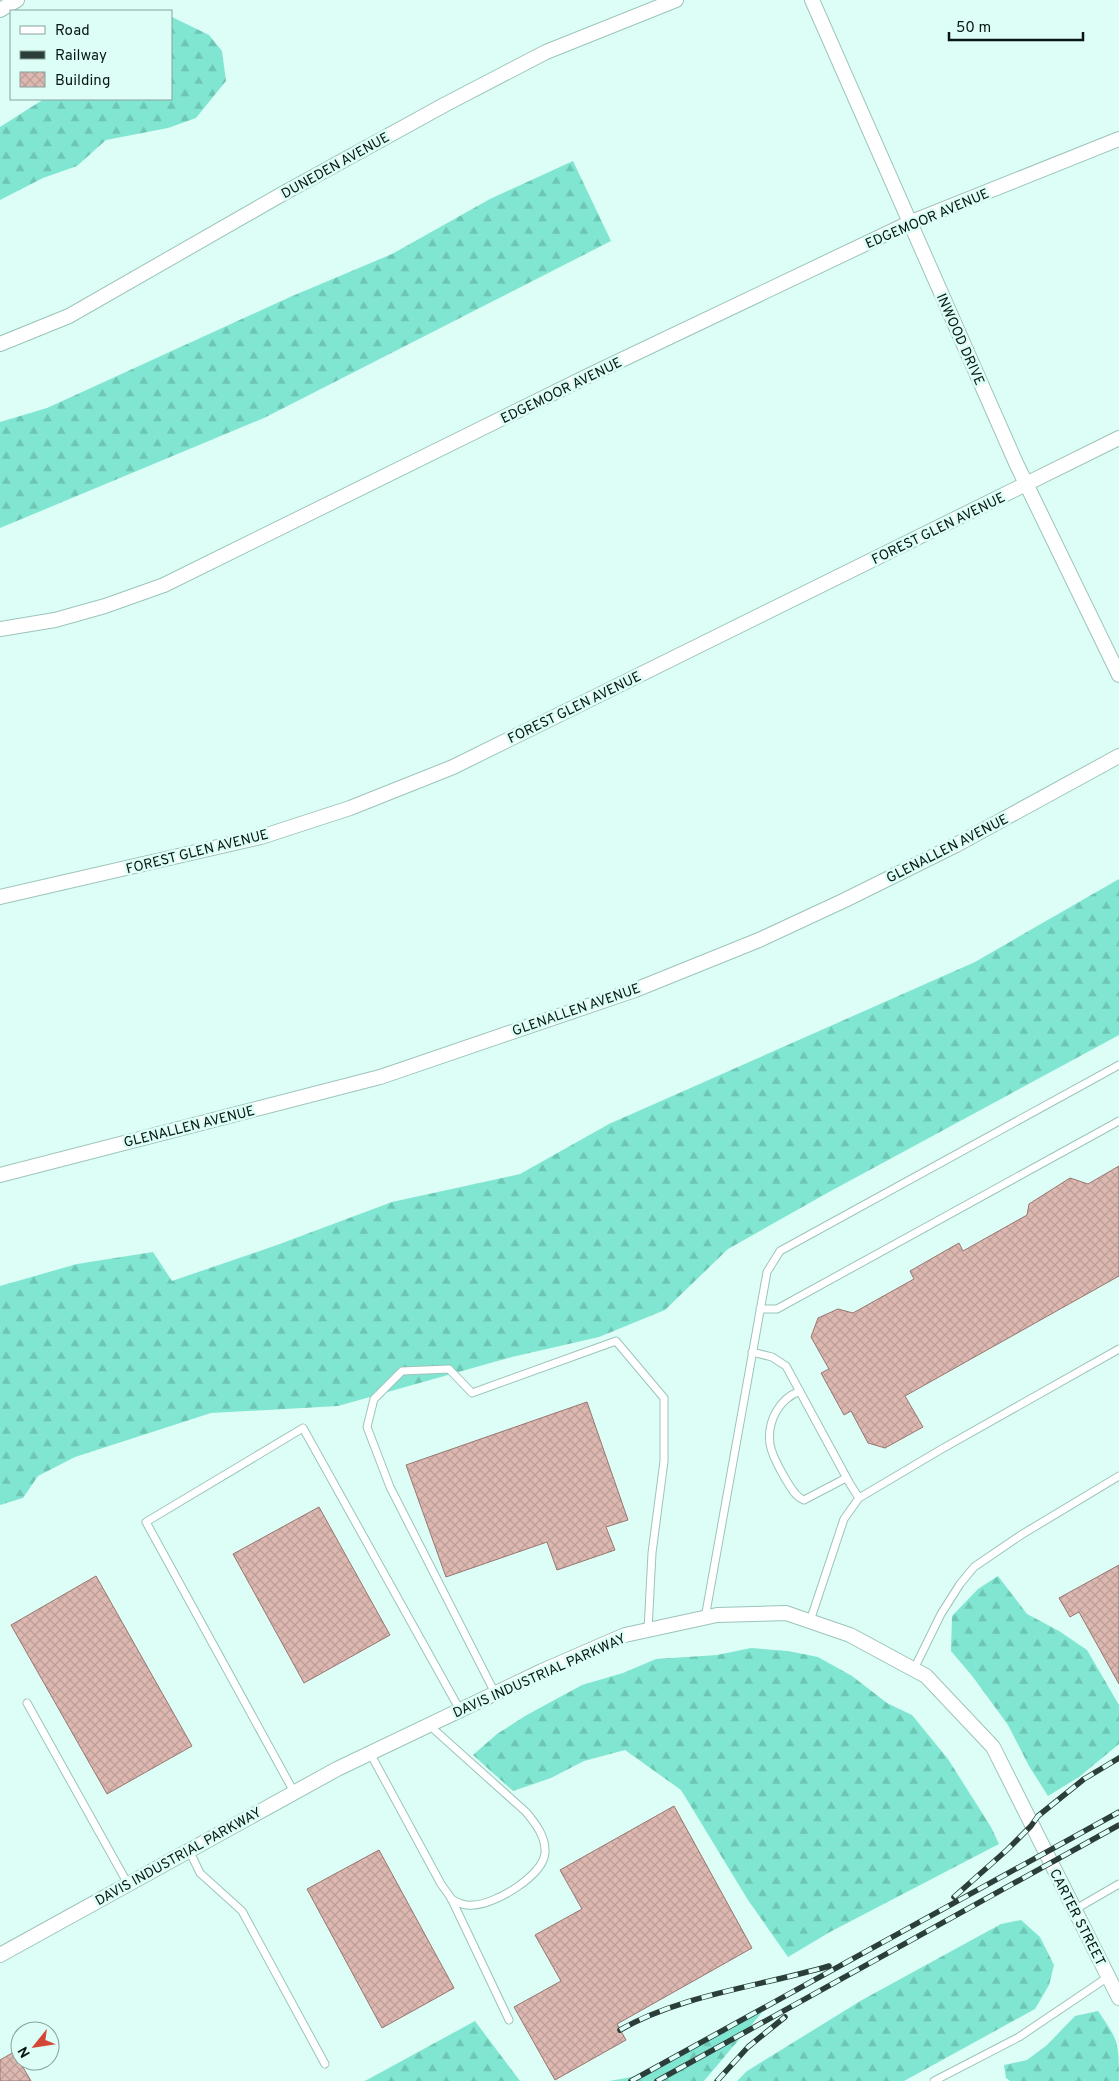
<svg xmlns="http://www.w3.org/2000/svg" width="1119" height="2081" viewBox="0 0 1119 2081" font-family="Overpass,sans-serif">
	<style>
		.forest { fill: url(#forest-firs) }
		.building { fill: url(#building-cross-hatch); stroke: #987670 }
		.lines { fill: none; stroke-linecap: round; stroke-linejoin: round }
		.service-casing { stroke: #9cc4ba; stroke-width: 9 }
		.minor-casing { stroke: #9cc4ba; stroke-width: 16 }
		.service { stroke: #fff; stroke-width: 7 }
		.minor { stroke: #fff; stroke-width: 14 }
		.rail-casing { stroke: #2c3e3a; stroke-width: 5.5 }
		.rail { stroke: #ddfef6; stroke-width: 4; stroke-dasharray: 11; stroke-linecap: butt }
		.labels { text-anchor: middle; stroke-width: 5; stroke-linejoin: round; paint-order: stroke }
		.street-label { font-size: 14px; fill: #081714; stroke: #ddfef6 }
	</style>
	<defs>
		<pattern id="forest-firs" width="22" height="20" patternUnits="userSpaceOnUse" patternTransform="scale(1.25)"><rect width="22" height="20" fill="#80e6d1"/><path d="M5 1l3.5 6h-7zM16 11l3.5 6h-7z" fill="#6dc5b3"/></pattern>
		<pattern id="building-cross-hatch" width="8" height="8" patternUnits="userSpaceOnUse" patternTransform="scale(1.25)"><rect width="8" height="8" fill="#ddb8b1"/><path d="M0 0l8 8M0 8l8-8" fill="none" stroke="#bc9d97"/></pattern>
	</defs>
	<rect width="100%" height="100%" fill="#ddfef6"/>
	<path class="forest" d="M172,17L209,35L222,51L226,81L196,118L168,128L106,140L77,166L43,178L0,200V127L44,99H171Z
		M573,161L611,241L264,418L0,528V422L47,408L290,297L392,254L490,199Z
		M1119,879V1035L829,1192L728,1249L665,1310L599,1337L512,1357L338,1406L211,1413L75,1457L38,1476L23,1498L0,1505V1286L77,1264L153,1252L172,1281L277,1245L392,1202L520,1174L609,1124L975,962Z
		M998,1576L1027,1614L1059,1631L1087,1650L1119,1705V1744L1079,1777L1048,1796L1029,1766L1008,1725L973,1677L951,1651L952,1616L978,1589Z
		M751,1648L788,1651L818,1657L852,1676L887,1703L912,1715L948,1759L991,1827L999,1844L830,1932L788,1957L748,1900L681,1790L625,1750L584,1761L551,1778L513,1791L473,1755L497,1734L525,1716L582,1685L623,1673L656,1659L717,1655Z
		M1021,1920L1040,1937L1054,1965L1049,1985L1035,2009L904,2081H737L747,2071L862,2000L1001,1924Z
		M769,2004L704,2081H610L642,2075Z
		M1098,2011C1119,2041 1119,2043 1119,2081H1010L1006,2078L1004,2065L1027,2060L1047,2045L1075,2016Z
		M475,2021L520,2081H365Z"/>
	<path class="building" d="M1119,1166V1276L905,1396L923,1427L885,1448L868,1443L851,1411L844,1415L821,1373L829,1369L811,1337L818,1318L838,1309L853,1313L914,1279L910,1271L959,1243L963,1251L1027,1215L1029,1204L1070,1178L1088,1184Z
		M587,1402L628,1520L606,1527L615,1550L557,1570L547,1542L446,1577L406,1465Z
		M319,1507L390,1635L304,1683L233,1554Z
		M1119,1565V1684L1079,1612L1070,1617L1059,1598Z
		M96,1576L192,1746L107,1794L11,1625Z
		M674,1806L752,1948L617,2024L626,2040L555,2080L514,2007L561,1981L535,1935L582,1909L560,1870Z
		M379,1850L454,1988L382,2028L307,1889Z
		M14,2052L31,2081H0V2060Z"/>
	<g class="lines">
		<g class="service-casing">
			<path id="service" d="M760,1309H777L1119,1121
				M752,1352L772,1357L786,1366L850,1484L859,1498
				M800,1391C779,1399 767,1421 770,1444C772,1457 780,1469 786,1480C791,1487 795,1497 804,1500L846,1478
				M705,1618L767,1272L780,1251L1119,1065
				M810,1621L844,1519L859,1498L940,1450L1119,1349
				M914,1669L941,1614L960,1584L974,1567L1021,1535L1119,1476
				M495,1693L390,1487L367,1427L374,1399L402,1371L449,1369L472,1393L616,1341L664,1398V1461L652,1553L648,1630
				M27,1703L128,1884
				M429,1725L526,1812C536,1824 546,1837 545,1853C543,1876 494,1905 473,1905C464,1906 459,1903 451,1899
				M370,1753L441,1884L451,1898L509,2020
				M294,1792L146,1522L303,1428L460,1710
				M189,1850L200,1873L242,1911L325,2064
				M1074,1910L1119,1884
				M934,2081L1019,2037L1108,1977"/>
		</g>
		<g class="minor-casing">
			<path id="minor" d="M812,0L1016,463L1119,675
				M0,10L17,0
				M0,344L69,316L284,193L446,104L546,52L676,0
				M0,629L55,620L105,606L164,585L594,373L909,223L1119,139
				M0,897L261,837L350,808L453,767L1119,438
				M0,1175L380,1077L635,990L759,940L845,900L956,845L1119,756
				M0,1955L337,1769L542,1671L625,1635L717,1615L786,1613L850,1635L926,1676L993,1747L1119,1998"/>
		</g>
		<use href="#service" class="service"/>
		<use href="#minor" class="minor"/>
		<g class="rail-casing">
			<path id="rail" d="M954,1897L1008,1849L1031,1826L1038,1816L1084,1779L1119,1758
				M620,2030C680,1995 762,1986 829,1966
				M631,2081L1119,1812
				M657,2081L1119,1825
				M717,2081L748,2047L785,2017"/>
		</g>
		<use href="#rail" class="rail"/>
	</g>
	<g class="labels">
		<g class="street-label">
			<text transform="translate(335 165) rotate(-29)" y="5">DUNEDEN AVENUE</text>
			<text transform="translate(927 218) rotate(-23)" y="5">EDGEMOOR AVENUE</text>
			<text transform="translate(961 339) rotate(66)" y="5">INWOOD DRIVE</text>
			<text transform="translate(561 390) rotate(-26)" y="5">EDGEMOOR AVENUE</text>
			<text transform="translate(938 528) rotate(-26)" y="5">FOREST GLEN AVENUE</text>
			<text transform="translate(574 707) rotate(-26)" y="5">FOREST GLEN AVENUE</text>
			<text transform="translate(947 848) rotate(-27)" y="5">GLENALLEN AVENUE</text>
			<text transform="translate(197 851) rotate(-14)" y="5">FOREST GLEN AVENUE</text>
			<text transform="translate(576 1009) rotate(-19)" y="5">GLENALLEN AVENUE</text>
			<text transform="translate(189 1126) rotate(-14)" y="5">GLENALLEN AVENUE</text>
			<text transform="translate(539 1675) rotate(-24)" y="5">DAVIS INDUSTRIAL PARKWAY</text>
			<text transform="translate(178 1856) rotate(-29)" y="5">DAVIS INDUSTRIAL PARKWAY</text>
			<text transform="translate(1078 1917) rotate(63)" y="5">CARTER STREET</text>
		</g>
	</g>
	<rect x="10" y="10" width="162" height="90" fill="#ddfef6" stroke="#88a29c"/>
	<rect x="20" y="26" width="25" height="8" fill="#ffffff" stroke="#88a29c"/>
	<text x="55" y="35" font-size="15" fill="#081714">Road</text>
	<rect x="20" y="51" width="25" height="8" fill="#2c3e3a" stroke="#88a29c"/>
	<text x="55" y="60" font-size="15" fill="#081714">Railway</text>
	<rect x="20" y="72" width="25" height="15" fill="url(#building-cross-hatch)" stroke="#88a29c"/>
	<text x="55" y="85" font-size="15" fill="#081714">Building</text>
	<g transform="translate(35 2046) rotate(240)"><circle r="24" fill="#ddfef6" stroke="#88a29c"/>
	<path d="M0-4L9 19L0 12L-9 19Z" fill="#d44736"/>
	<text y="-8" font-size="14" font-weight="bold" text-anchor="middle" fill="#081714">N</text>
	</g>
	<path d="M949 32v8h134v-8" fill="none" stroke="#081714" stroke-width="2.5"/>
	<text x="956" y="32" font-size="15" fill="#081714" stroke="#ddfef6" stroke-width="4" paint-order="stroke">50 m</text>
</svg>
